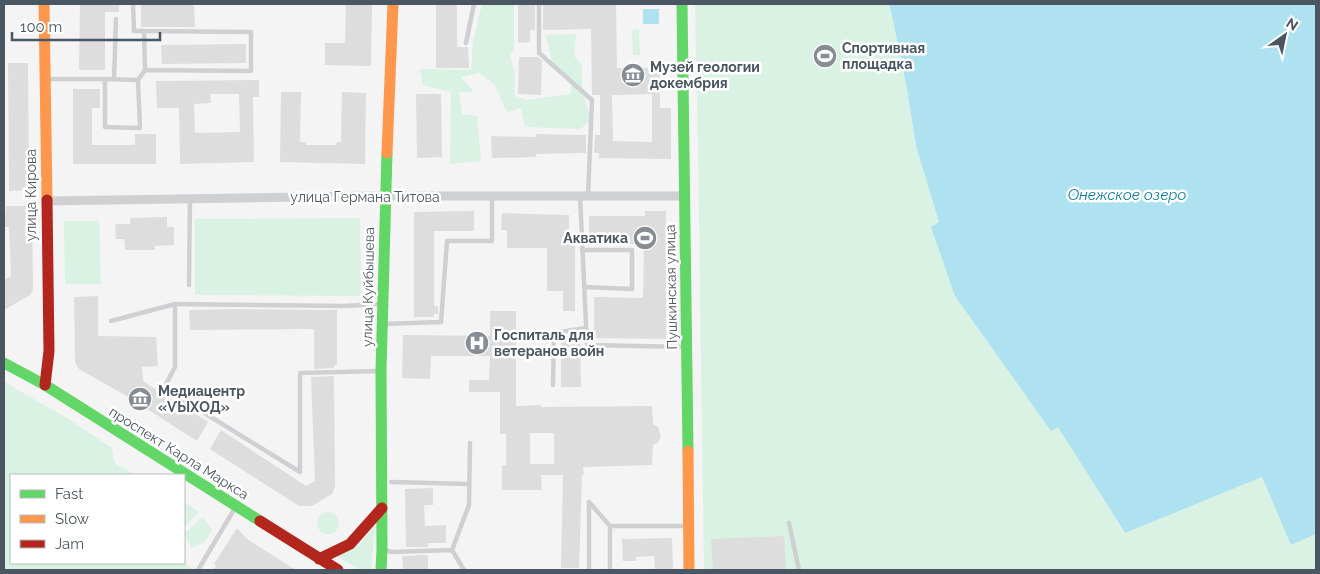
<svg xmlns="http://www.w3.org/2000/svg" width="1320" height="574" viewBox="0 0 1320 574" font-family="Raleway,sans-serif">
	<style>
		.green { fill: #d9f2e3 }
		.water { fill: #aee2f0 }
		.building { fill: #ddddde; fill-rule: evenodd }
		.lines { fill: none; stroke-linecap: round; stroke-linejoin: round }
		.lane { stroke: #ced0d2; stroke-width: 4.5 }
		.street { stroke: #ced0d2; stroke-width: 9 }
		.fast { stroke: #63d668; stroke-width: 11 }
		.slow { stroke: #ff974d; stroke-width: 11 }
		.jam { stroke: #b3261e; stroke-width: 11 }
		.labels { text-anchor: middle; stroke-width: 5; stroke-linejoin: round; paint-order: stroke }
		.poi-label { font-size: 14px; font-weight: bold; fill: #4a5661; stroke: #fff; text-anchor: start }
		.street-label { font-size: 14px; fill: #4a5661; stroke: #fff }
		.water-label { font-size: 15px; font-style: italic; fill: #0c7c9b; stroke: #fff }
	</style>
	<rect width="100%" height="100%" fill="#f4f4f4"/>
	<path class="green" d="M482,4H514V49L510,56L515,75V96L526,100L570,94L572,81L552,63L546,35L576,34L574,56L582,65V91L591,120L580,129L525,127L521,108L507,112L494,84L479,73L461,77L474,92H459L462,114L477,116L481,161L450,164L451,92L423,85L420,69L471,70L473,42Z
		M695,4H889L892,16L907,89L916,146L939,222L931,227L1051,430L1058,426L1124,533L1262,477L1291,545L1316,534V570H704L698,149Z
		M639,29L640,55H633L632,30Z
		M360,218L361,296L195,295V219Z
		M64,221H99L101,284H65Z
		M4,380L16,389L59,413L112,448L114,461L117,465L120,467L124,468L134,475H11V563H184V552L187,564L191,568V570H4Z
		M184,502L199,512L184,527Z
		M317 523a11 11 0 1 1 22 0a11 11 0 1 1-22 0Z
		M203,517L212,530L205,542L192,548L184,534Z
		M375,525L371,570H360L336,556L348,551L362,542Z"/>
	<path class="water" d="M889,4H1316V534L1291,545L1262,477L1125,533L1058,427L1051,431L955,296L931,227L939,222L916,146L907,89L892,16Z
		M643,9H659V24H643Z"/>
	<path class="building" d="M80,4H119V12H105V70H79Z
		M141,4H194L195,27H141Z
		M346,4H372L371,66L325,65V43H345Z
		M436,4H457V47H468L469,68H436Z
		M518,4H529V5H535V30H530V42L518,43Z
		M591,4H616L617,68H660V108H671V159L599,158V153H594L595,135H600V95H592L591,29L543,30V5ZM652,94V142L613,141L612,95Z
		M246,44V63L162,64L161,45Z
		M519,57H538L542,61L541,95L518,94Z
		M8,63H28L29,190L9,191Z
		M259,80V97H253L254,162L180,164L179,108H157L156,81ZM210,94H239L240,132L195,133L194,104L211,103Z
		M73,89H100V108H92V145H135V134H156V164H73Z
		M281,92H301L300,142H306V145H336L337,142H341L342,92L366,93L365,164L280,162Z
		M416,94H441L442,157L417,158Z
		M536,134L586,135V153L536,154V157L492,158L491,136L536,137Z
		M6,206H32L33,290L30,295L4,310V280L11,276L9,227H4Z
		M474,211V231H434V306H438V314H434V317H414V212Z
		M645,211H666V339L594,338V297L643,298L644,244H589V216H645Z
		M502,213L569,215V238H575V311H563V291H547V248H507V230H501Z
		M167,217V227H174V245L155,246V250H125L124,239H116L115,224H130V218Z
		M98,296V336L156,337L158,366L142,367L143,381L208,422L197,441L130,398L79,369L75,362L74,297Z
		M238,309L337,310V365H334V368L314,369V329L190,330L189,310Z
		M490,311H516V406L541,405V407L652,406L653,424L658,427L661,437L658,443L653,445L652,465L583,467L584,475H582L579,568H561L563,475H541L542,490H502V465H506V434H500V392H469V380H489L490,356H431L430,379L402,378L403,335L490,336ZM530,433H554V464H530Z
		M561,337H580L581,387H561Z
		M334,376L335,487L332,494L312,506H299L210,449L221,430L306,486L315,481L311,377Z
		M433,488V505H424L425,526L446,525V543H428V547H406L405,489Z
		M237,528L247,539L296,570H213L216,566L214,564Z
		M784,536L786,570H713L711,539Z
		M672,538L673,570H655L654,556L636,557V561H623L622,539Z
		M428,555V570H403L402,556Z"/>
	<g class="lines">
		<path class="lane" d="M539,4V53L592,100L588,196
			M134,31L251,32V71L145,70
			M466,43L474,4
			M47,79H105V127L140,128L138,80
			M105,79L138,80L145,70L144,31H134L133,4
			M114,79L116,19
			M580,196L587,345L686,347
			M582,250H632V289L584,287
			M189,285L190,199
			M175,304V367L164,388L300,472
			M111,321L175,304L345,306L381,304
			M382,324L441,322L447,241H492V196
			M553,385L554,333L586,328
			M300,472V373L380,371
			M391,482L469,484
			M589,502L610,526H688
			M789,523L799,570
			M610,526V570
			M384,550L392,552L452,550
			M198,570L235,508
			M464,570L452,550L469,505L470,443
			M589,570V502"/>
		<path class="street" d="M46,201L364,196H685"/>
		<path class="fast" d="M682,4L688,451
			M4,363L45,385L260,521
			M381,570L382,549L381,371L387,153"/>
		<path class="slow" d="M44,4L47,200
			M387,153L393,4
			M688,451L689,570"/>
		<path class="jam" d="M45,385L49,351L47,200
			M260,521L338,570
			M319,559L350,544L382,508"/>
	</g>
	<defs>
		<g id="stadium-disc" transform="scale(1.25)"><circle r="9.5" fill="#868d94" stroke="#fff"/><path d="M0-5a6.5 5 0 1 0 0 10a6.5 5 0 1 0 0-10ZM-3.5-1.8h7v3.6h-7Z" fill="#fff"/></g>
		<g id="museum-disc" transform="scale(1.25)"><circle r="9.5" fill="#868d94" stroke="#fff"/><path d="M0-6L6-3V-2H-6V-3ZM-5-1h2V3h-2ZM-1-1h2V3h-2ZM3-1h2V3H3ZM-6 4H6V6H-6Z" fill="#fff"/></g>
		<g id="hospital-disc" transform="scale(1.25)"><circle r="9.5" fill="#868d94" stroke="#fff"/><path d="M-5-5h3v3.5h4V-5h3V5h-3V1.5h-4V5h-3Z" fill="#fff"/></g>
	</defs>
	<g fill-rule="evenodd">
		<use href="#stadium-disc" x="825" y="56"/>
		<use href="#museum-disc" x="633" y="75"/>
		<use href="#stadium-disc" x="645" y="238"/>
		<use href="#hospital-disc" x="477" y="343"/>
		<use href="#museum-disc" x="140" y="399"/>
	</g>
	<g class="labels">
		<g class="poi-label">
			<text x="842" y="53">Спортивная<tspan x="842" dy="16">площадка</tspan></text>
			<text x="650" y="72">Музей геологии<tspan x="650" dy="16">докембрия</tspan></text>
			<text x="628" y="243" text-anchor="end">Акватика</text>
			<text x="494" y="340">Госпиталь для<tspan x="494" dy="16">ветеранов войн</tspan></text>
			<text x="158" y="396">Медиацентр<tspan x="158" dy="16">«ѴЫХОД»</tspan></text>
		</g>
		<g class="street-label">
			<text transform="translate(31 195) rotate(-90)" y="5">улица Кирова</text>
			<text x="365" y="202">улица Германа Титова</text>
			<text transform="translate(368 287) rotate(-89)" y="5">улица Куйбышева</text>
			<text transform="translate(671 287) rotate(-91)" y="5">Пушкинская улица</text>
			<text transform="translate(179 453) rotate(32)" y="5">проспект Карла Маркса</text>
		</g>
		<g class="water-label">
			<text x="1127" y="200">Онежское озеро</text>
		</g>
	</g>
	<rect width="1320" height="574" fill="none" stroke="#4a5661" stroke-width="10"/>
	<rect x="10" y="474" width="175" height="90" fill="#ffffff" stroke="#b7bbc0"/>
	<rect x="20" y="490" width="25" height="8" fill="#63d668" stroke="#b7bbc0"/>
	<text x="55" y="499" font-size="15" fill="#4a5661">Fast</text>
	<rect x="20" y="515" width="25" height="8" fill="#ff974d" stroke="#b7bbc0"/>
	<text x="55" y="524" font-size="15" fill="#4a5661">Slow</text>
	<rect x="20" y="540" width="25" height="8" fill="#b3261e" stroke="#b7bbc0"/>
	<text x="55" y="549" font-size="15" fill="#4a5661">Jam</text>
	<g transform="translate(1285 35) rotate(33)" stroke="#ffffff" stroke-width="4" paint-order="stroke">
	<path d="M0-4L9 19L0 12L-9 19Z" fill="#4a5661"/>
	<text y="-8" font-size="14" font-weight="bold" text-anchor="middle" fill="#4a5661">N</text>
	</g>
	<path d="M12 32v8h148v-8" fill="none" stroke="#4a5661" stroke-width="2.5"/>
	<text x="20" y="32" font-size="15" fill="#4a5661" stroke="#ffffff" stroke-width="4" paint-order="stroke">100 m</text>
</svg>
